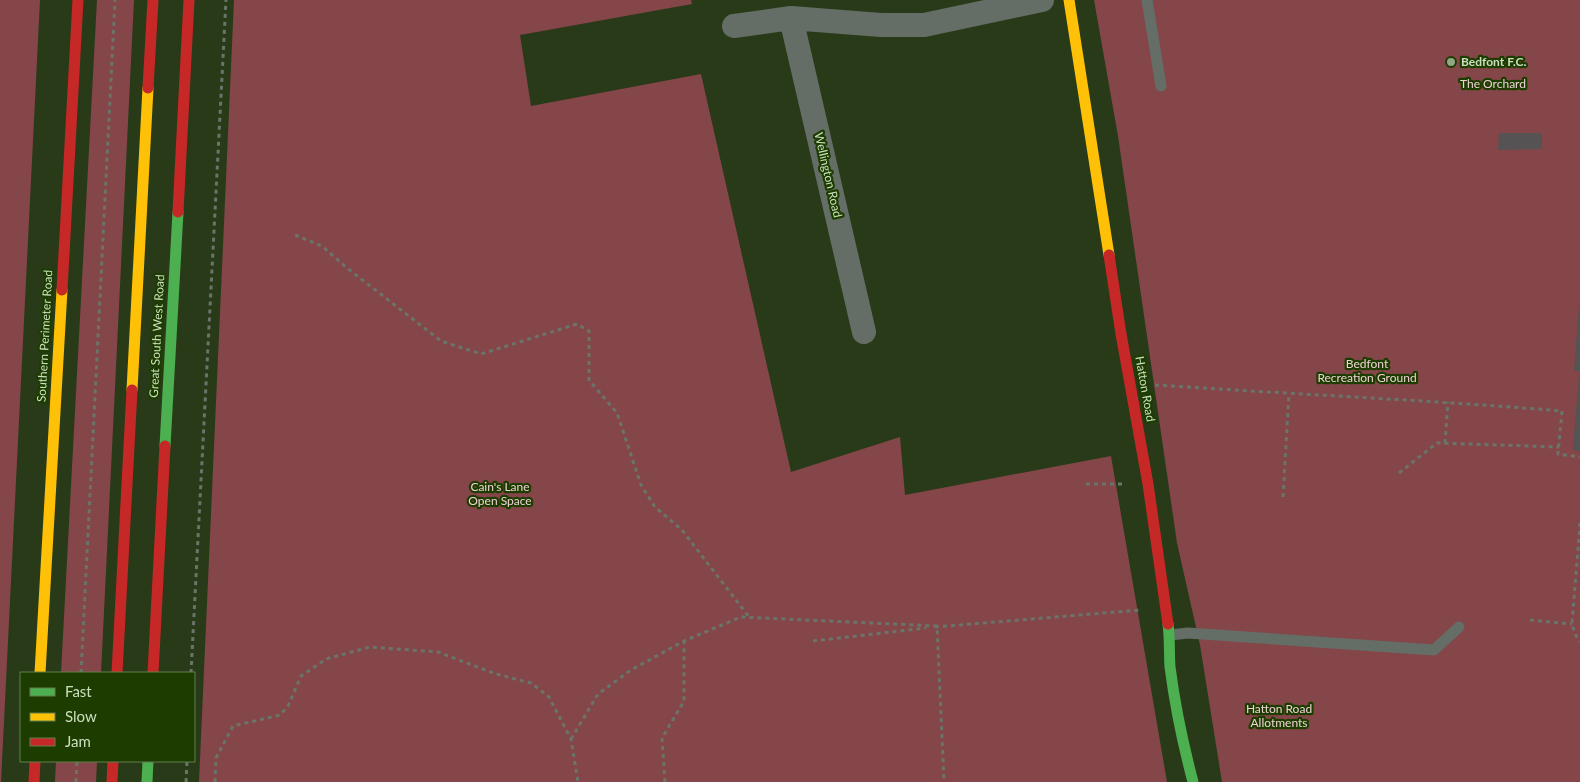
<svg xmlns="http://www.w3.org/2000/svg" width="1580" height="782" viewBox="0 0 1580 782" font-family="Lato,sans-serif">
	<style>
		.green { fill: #844649 }
		.building { fill: #555353 }
		.lines { fill: none; stroke-linecap: round; stroke-linejoin: round }
		.path { stroke: #6a7469; stroke-width: 3; stroke-dasharray: 4 4; stroke-linecap: butt }
		.lane { stroke: #646e66; stroke-width: 11 }
		.street { stroke: #646e66; stroke-width: 24 }
		.fast { stroke: #4caf50; stroke-width: 11 }
		.slow { stroke: #ffc107; stroke-width: 11 }
		.jam { stroke: #c62828; stroke-width: 11 }
		.poi-dot { fill: #92a585; stroke: #1d3d00; stroke-width: 2 }
		.labels { text-anchor: middle; stroke-width: 4.5; stroke-linejoin: round; paint-order: stroke }
		.poi-label { font-size: 12px; font-weight: bold; fill: #cbdfbf; stroke: #1d3d00; text-anchor: start }
		.park-label { font-size: 12px; fill: #edd2d4; stroke: #1d3d00 }
		.street-label { font-size: 12px; fill: #cbdfbf; stroke: #1d3d00 }
	</style>
	<rect width="100%" height="100%" fill="#293a19"/>
	<path class="green" d="M0,0H40L1,782H0Z
		M97,0H134L101,673H61Z
		M234,0H691L692,4L520,35L531,106L701,74L791,472L900,437L905,495L1111,456L1167,782H199Z
		M1094,0H1580V782H1222L1200,645L1177,543L1118,136Z
		M56,761H97L96,782H55Z"/>
	<path class="building" d="M1499,133H1542V149L1498,150Z
		M1579,306H1580V371H1574Z
		M1579,375H1580V451L1573,450Z"/>
	<g class="lines">
		<path class="path" d="M295,235L322,246L347,268L441,341L481,354L577,324L589,331V380L617,413L641,485L655,507L682,530L749,617
			M1155,385C1291,394 1427,400 1562,411L1558,454L1580,457
			M1445,443L1448,402
			M1399,473L1437,443L1559,447
			M1086,484H1122
			M1283,497L1289,394
			M1580,523L1572,624L1575,634L1580,642
			M1530,620L1572,624
			M935,627L1140,610
			M813,641L926,628
			M81,673L115,0
			M191,673L226,0
			M571,739L598,694L631,670L684,641L741,617L937,626L944,782
			M76,782L77,761
			M186,782L187,761
			M215,782L216,758L233,726L280,715L288,706L301,676L326,659L370,647L438,652L496,674L531,683L549,697L571,739L578,782
			M665,782L662,738L684,701V641"/>
		<path class="lane" d="M1147,0L1161,86
			M1170,635L1188,633L1434,650L1459,627"/>
		<path class="street" d="M791,18L864,332
			M734,26L791,18L881,25H924L1042,0"/>
		<path class="fast" d="M165,446L178,212
			M1168,624C1170,638 1169,653 1170,667C1175,706 1183,744 1193,782
			M147,782L148,761"/>
		<path class="slow" d="M1069,0L1109,255
			M132,390L148,88
			M40,673L62,290"/>
		<path class="jam" d="M148,88L153,0
			M178,212L189,0
			M1109,255L1121,334L1148,484L1168,624
			M62,290L78,0
			M117,673L132,390
			M153,673L165,446
			M34,782L35,761
			M112,782L113,761"/>
	</g>
	<circle class="poi-dot" cx="1451" cy="62" r="5"/>
	<g class="labels">
		<g class="poi-label">
			<text x="1461" y="66">Bedfont F.C.</text>
		</g>
		<g class="park-label">
			<text x="1493" y="88">The Orchard</text>
			<text x="1367" y="368">Bedfont<tspan x="1367" dy="14">Recreation Ground</tspan></text>
			<text x="500" y="491">Cain's Lane<tspan x="500" dy="14">Open Space</tspan></text>
			<text x="1279" y="713">Hatton Road<tspan x="1279" dy="14">Allotments</tspan></text>
		</g>
		<g class="street-label">
			<text transform="translate(828 175) rotate(77)" y="4">Wellington Road</text>
			<text transform="translate(45 336) rotate(-87)" y="4">Southern Perimeter Road</text>
			<text transform="translate(157 336) rotate(-87)" y="4">Great South West Road</text>
			<text transform="translate(1145 389) rotate(80)" y="4">Hatton Road</text>
		</g>
	</g>
	<rect x="20" y="672" width="175" height="90" fill="#1d3d00" stroke="#637e4c"/>
	<rect x="30" y="688" width="25" height="8" fill="#4caf50" stroke="#637e4c"/>
	<text x="65" y="697" font-size="15" fill="#cbdfbf">Fast</text>
	<rect x="30" y="713" width="25" height="8" fill="#ffc107" stroke="#637e4c"/>
	<text x="65" y="722" font-size="15" fill="#cbdfbf">Slow</text>
	<rect x="30" y="738" width="25" height="8" fill="#c62828" stroke="#637e4c"/>
	<text x="65" y="747" font-size="15" fill="#cbdfbf">Jam</text>
</svg>
